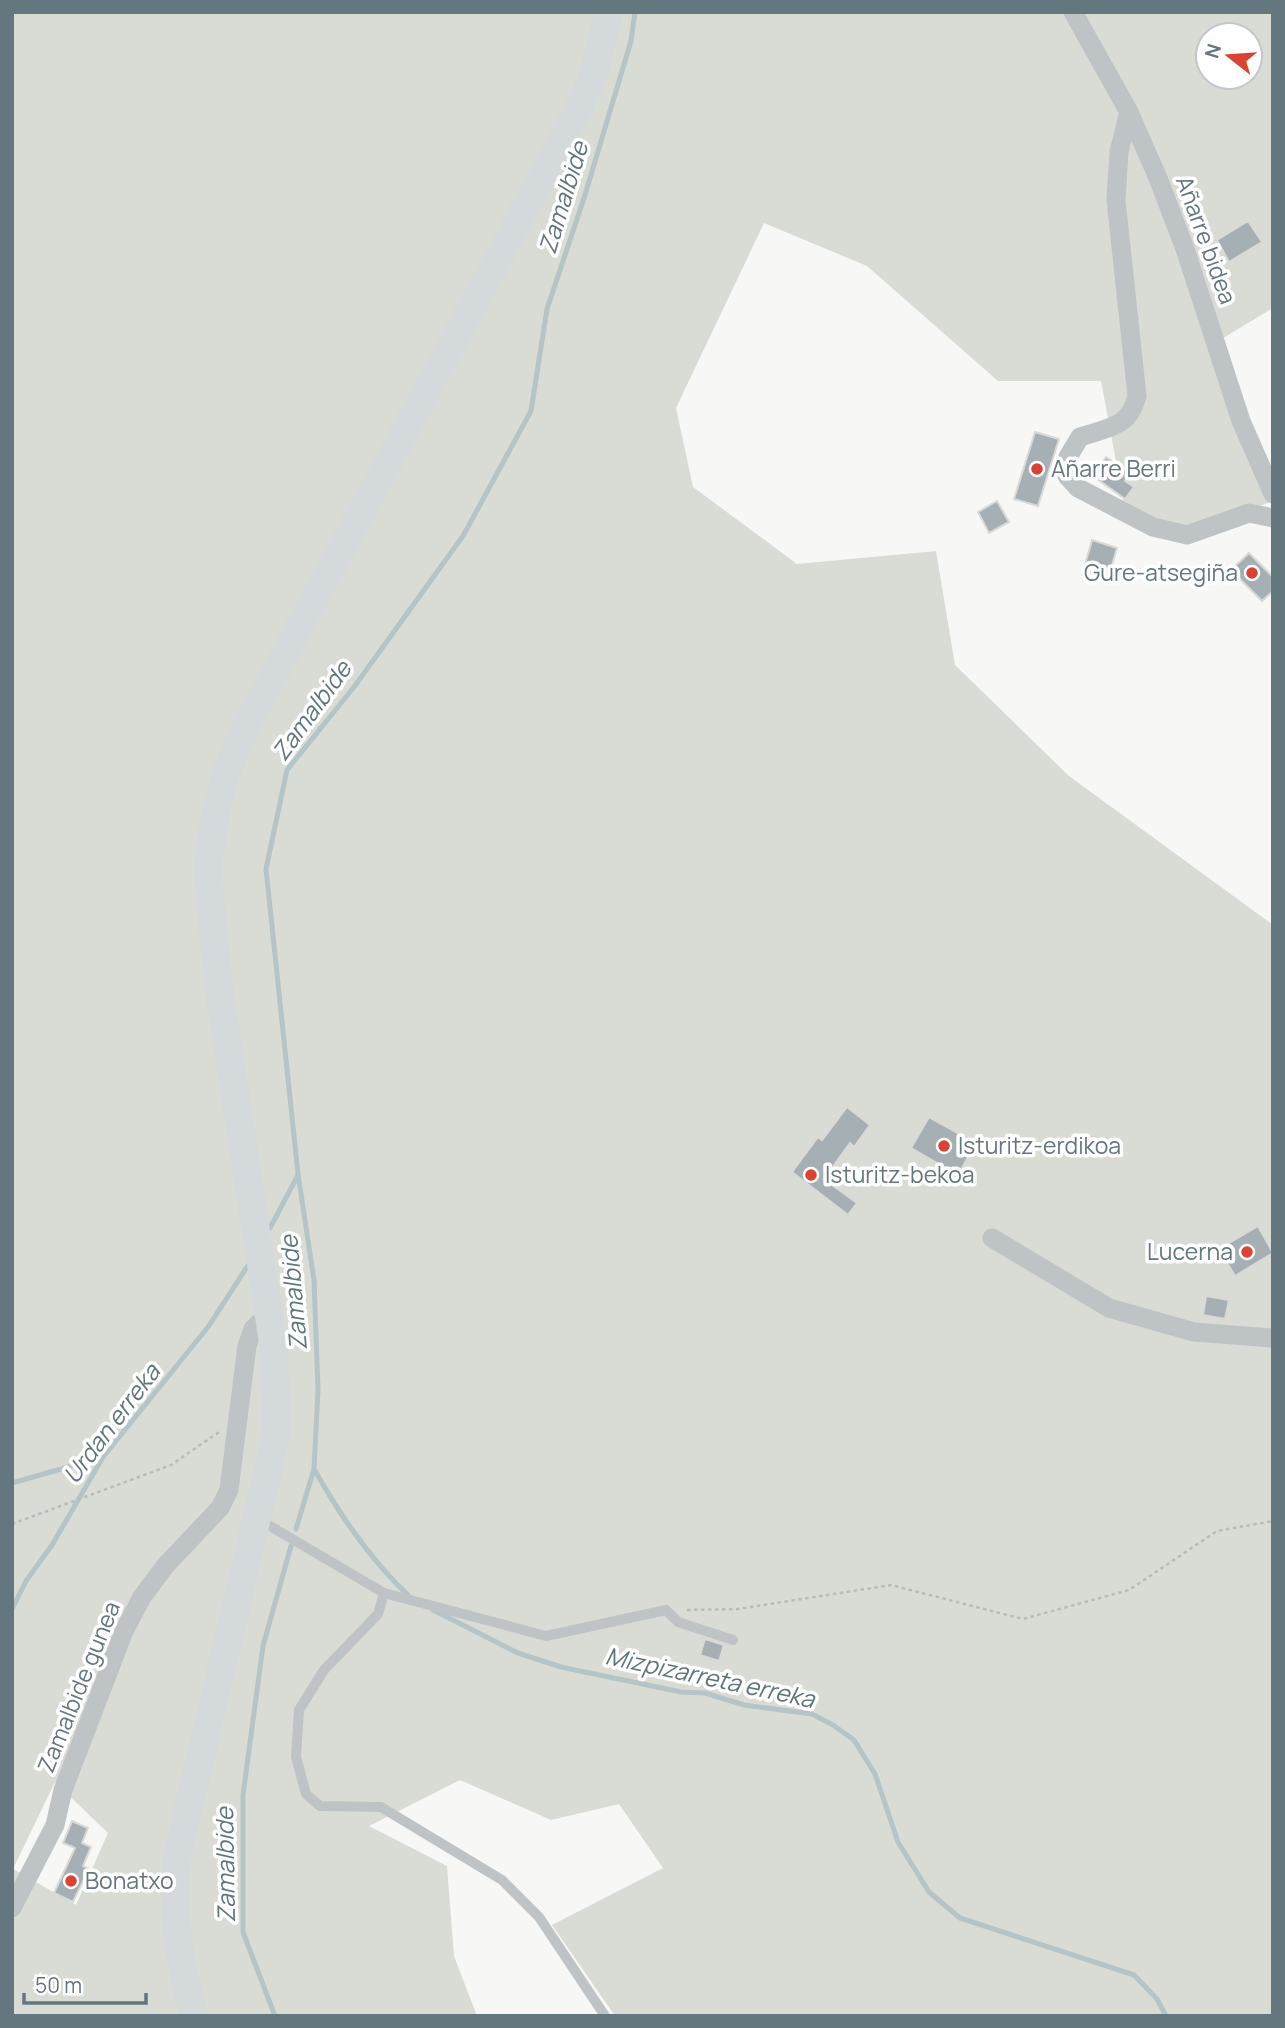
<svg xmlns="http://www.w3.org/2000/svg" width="1285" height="2028" viewBox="0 0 1285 2028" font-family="Manrope,sans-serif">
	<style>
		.green { fill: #d8dcd4; fill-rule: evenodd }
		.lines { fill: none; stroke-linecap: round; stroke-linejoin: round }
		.stream { stroke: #b5c4c6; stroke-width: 5 }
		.building { fill: #a6b0b4; stroke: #d9d9d7; stroke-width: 2 }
		.path { stroke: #b7bbbd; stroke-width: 2.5; stroke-dasharray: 3.5 3.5; stroke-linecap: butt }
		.lane { stroke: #bec4c6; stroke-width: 10 }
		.street { stroke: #bec4c6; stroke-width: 19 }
		.secondary { stroke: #d4d9db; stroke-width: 28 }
		.poi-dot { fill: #da4233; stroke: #fff; stroke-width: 2.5 }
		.labels { text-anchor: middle; stroke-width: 7; stroke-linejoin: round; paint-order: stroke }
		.street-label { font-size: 23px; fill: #64767e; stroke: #fff }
		.poi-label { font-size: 23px; fill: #64767e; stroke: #fff; text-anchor: start }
		.water-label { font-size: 24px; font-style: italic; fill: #5f7679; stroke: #fff }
	</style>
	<rect width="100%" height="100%" fill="#f7f7f5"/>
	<path class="green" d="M12,12H1273V308L1220,340L1273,501L1191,532L1126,515L1101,381H998L867,266L764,223L676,408L693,487L797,564L936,551L955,665L1069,776L1273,925V2016H615L552,1925L663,1868L619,1804L551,1820L460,1780L369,1826L447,1866L454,1956L477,2016H12ZM1208,35H1250V77H1208ZM55,1782L108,1833L76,1905L13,1869Z"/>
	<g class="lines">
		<path class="stream" d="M270,1228L298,1175
			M314,1469C341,1517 371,1561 412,1599
			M12,1483L103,1457
			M296,1529L314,1469L318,1390L314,1280L298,1174L266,869L287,770L354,687L463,536L531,411L547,309L585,195L631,41L635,12
			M12,1609L26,1581L52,1545L103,1457L208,1327L249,1264
			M433,1610L518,1653L561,1667L681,1692L705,1693L744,1705L812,1714L833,1725L854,1740L875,1774L898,1842L929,1892L960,1918L1134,1975L1157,1999L1166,2016
			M275,2016L243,1932V1795L263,1646L291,1546"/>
	</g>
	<path class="building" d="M1248,221L1262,242L1229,262L1217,240Z
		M1035,432L1059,439L1038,506L1014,499Z
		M1106,457L1130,473L1125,481L1134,487L1125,499L1093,476Z
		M997,501L1009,522L989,533L978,512Z
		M1092,540L1117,548L1107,583L1082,575Z
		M1249,553L1273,577V591L1262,601L1231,570Z
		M847,1107L870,1125L854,1147L850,1143L824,1179L857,1203L848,1215L792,1172L818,1137L822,1140Z
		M929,1117L976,1143L958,1175L911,1148Z
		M1258,1226L1273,1253L1235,1276L1219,1249Z
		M1206,1296L1229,1300L1225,1319L1203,1315Z
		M705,1639L724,1645L719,1661L700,1655Z
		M72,1821L88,1828L82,1843L91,1847L83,1866L89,1869L73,1902L54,1893L75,1848L63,1843Z"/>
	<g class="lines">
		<path class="path" d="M12,1524L171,1465L219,1432
			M687,1610L738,1609L891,1585L1023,1619L1129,1590L1217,1531L1273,1521"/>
		<path class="lane" d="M258,1519L384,1593L546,1636L666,1610L678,1622L733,1640
			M384,1593L378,1614L324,1670L299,1710L296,1757L306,1794L320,1806L381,1807L502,1880L539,1917L605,2016"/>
		<path class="street" d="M1073,12L1129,112L1158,178L1185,249L1241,421L1273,494
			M1129,112L1119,152L1116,200L1137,396C1129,428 1109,427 1080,437L1068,457L1067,476L1078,488L1153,527L1187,535L1249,513L1273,518
			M992,1238L1109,1308L1194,1332L1273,1338
			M12,1908L55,1825L63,1790L124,1631L142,1597L165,1566L220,1508L229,1490L247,1346L253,1329L269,1313"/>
		<path class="secondary" d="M194,2016C178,1955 172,1920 177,1857L271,1458L276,1432L274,1349L220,996L209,887L208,861L217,807L225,776L246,726L575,116L593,76L609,12"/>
	</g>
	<g class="poi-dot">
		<circle cx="1037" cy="469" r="7"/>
		<circle cx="1252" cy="573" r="7"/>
		<circle cx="944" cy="1146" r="7"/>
		<circle cx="811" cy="1175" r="7"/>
		<circle cx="1247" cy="1252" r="7"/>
		<circle cx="71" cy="1881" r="7"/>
	</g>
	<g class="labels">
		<g class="street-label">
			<text transform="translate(1206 240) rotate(70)" y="8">Añarre bidea</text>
			<text transform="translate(79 1687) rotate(-68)" y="8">Zamalbide gunea</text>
		</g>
		<g class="poi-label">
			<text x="1051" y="477">Añarre Berri</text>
			<text x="1238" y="581" text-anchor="end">Gure-atsegiña</text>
			<text x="958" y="1154">Isturitz-erdikoa</text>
			<text x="825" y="1183">Isturitz-bekoa</text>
			<text x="1233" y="1260" text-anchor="end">Lucerna</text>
			<text x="85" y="1889">Bonatxo</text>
		</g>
		<g class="water-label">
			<text transform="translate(564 198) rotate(-73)" y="8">Zamalbide</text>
			<text transform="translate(312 711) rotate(-54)" y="8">Zamalbide</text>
			<text transform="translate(294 1293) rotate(-95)" y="8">Zamalbide</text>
			<text transform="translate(112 1424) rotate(-53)" y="8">Urdan erreka</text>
			<text transform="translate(710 1678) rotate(12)" y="8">Mizpizarreta erreka</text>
			<text transform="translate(226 1865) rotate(-91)" y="8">Zamalbide</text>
		</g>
	</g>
	<rect width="1285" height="2028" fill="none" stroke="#64767e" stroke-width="28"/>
	<g transform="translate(1229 56) rotate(287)"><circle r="33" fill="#ffffff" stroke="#c1c8cb" stroke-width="2"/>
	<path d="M0-5L12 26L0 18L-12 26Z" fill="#da4233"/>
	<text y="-10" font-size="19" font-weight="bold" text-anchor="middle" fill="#64767e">N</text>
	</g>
	<path d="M24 1993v10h122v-10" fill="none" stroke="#64767e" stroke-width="3.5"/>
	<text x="35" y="1993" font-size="21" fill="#64767e" stroke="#ffffff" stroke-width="5" paint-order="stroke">50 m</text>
</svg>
